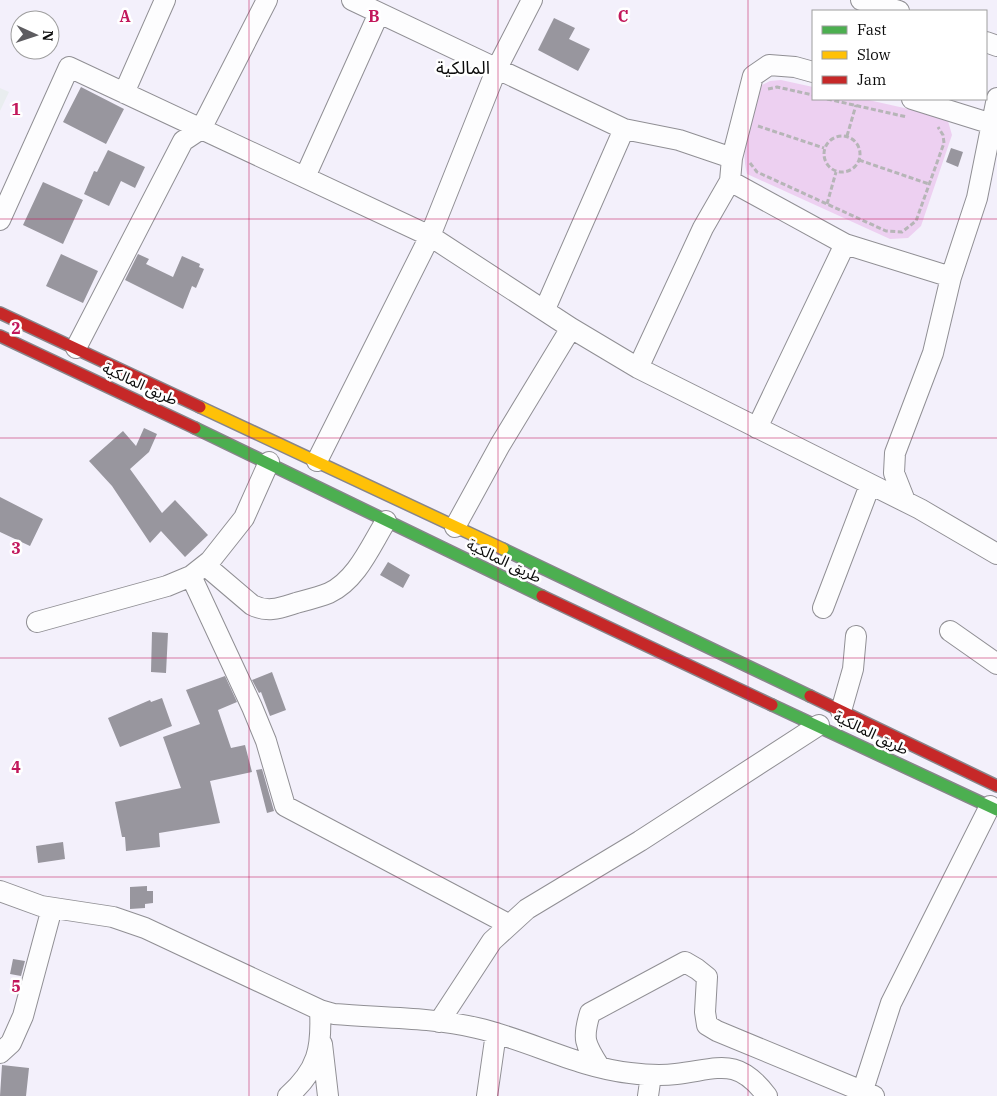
<svg xmlns="http://www.w3.org/2000/svg" width="997" height="1096" viewBox="0 0 997 1096" font-family="'IBM Plex Serif','Noto Sans Arabic',serif">
	<style>
		.industrial { fill: #e9edef }
		.green { fill: #edd0f1 }
		.building { fill: #98969e }
		.lines { fill: none; stroke-linecap: round; stroke-linejoin: round }
		.street-casing { stroke: #908f94; stroke-width: 22 }
		.fast-casing { stroke: #87858a; stroke-width: 14 }
		.slow-casing { stroke: #87858a; stroke-width: 14 }
		.jam-casing { stroke: #87858a; stroke-width: 14 }
		.path { stroke: #b6b5b7; stroke-width: 3; stroke-dasharray: 5 2.5; stroke-linecap: butt }
		.street { stroke: #fdfdfe; stroke-width: 20 }
		.fast { stroke: #4caf50; stroke-width: 11 }
		.slow { stroke: #ffc107; stroke-width: 11 }
		.jam { stroke: #c62828; stroke-width: 11 }
		.grid { fill: none; stroke: #c2185b; stroke-width: 1; stroke-opacity: 0.55 }
		.labels { text-anchor: middle; stroke-width: 5; stroke-linejoin: round; paint-order: stroke }
		.street-label { font-size: 15px; fill: #0c0c0c; stroke: #fff }
		.quarter-label { font-size: 18px; fill: #0c0c0c; stroke: #fff }
		.grid-label { font-size: 16px; text-anchor: middle; font-weight: bold; fill: #c2185b; stroke: #fff; stroke-width: 5; stroke-linejoin: round; paint-order: stroke }
	</style>
	<rect width="100%" height="100%" fill="#f3f0fb"/>
	<path class="industrial" d="M0,88L9,92L0,111Z"/>
	<path class="green" d="M781,80L813,87V99H864L940,116L948,121L952,135L921,226L908,238L890,239L747,174C739,142 752,116 762,85L770,81Z"/>
	<path class="building" d="M554,18L575,28L569,39L590,49L578,71L538,50Z
		M81,87L124,109L106,144L63,122Z
		M951,148L963,152L958,167L946,162Z
		M108,150L145,167L135,188L121,181L109,206L84,194L94,171L97,172Z
		M43,182L83,200L63,244L23,225Z
		M61,254L98,271L83,303L46,286Z
		M138,254L149,259L146,264L173,277L182,256L200,264L199,267L204,269L196,288L192,286L183,309L125,280Z
		M144,428L157,434L149,452L130,469L162,513L175,500L208,535L185,557L161,531L150,543L112,486L89,461L123,431L136,446Z
		M0,497L43,519L30,546L0,532Z
		M388,562L410,575L403,588L380,575Z
		M152,632L168,633L166,673L151,672Z
		M272,672L286,710L270,716L261,692L259,693L252,680Z
		M225,676L237,702L218,710L231,748L245,745L252,772L210,781L220,823L159,833L160,847L126,851L125,837H122L115,802L181,788L163,737L200,724L186,690Z
		M162,698L172,726L120,747L108,718L150,700L151,702Z
		M262,769L274,811L267,813L256,770Z
		M63,842L65,859L38,863L36,846Z
		M147,886V891H153V903L145,904V908L130,909V887Z
		M13,959L25,961L21,976L10,974Z
		M2,1065L29,1068L26,1096H0Z"/>
	<g class="lines">
		<g class="street-casing">
			<path id="street" d="M352,0L624,129L679,140L732,158
				M861,0L899,11
				M986,42L997,46
				M124,93L165,0
				M912,99L992,124
				M305,177L379,13
				M730,181L845,244L951,277
				M0,220L69,67L430,236L571,328L638,368L920,509L997,554
				M545,309L624,129
				M76,348L183,141L201,129L267,0
				M638,368L703,228L730,181L732,158L753,76L769,65L795,67L813,72
				M757,428L845,244
				M317,461L430,236L497,68L532,0
				M905,501L894,473L895,453L933,353L951,277L977,198L997,98
				M455,527L500,445L571,328
				M205,565L252,605C268,613 280,608 296,603C307,600 319,597 329,593C357,580 371,545 386,521
				M191,576L252,707L266,741L285,806L508,924
				M823,608L870,485
				M37,622L167,586L191,576L210,561L244,518L269,462
				M950,631L997,664
				M841,711L853,669L856,636
				M0,891L41,906L113,917L145,928L320,1010L334,1014C381,1018 431,1017 477,1028C529,1040 577,1067 630,1073C646,1075 661,1076 676,1074C719,1069 737,1056 767,1096
				M439,1022L492,941L527,909L640,841L819,725
				M322,1044L328,1096
				M0,1053L11,1043L23,1016L52,908
				M599,1066C585,1044 582,1039 590,1013L685,962L697,969L707,977L705,1012L707,1025L717,1031L874,1096
				M288,1096C318,1070 322,1048 320,1010
				M487,1096L496,1033
				M648,1096L651,1075
				M861,1096L891,1003L990,806"/>
		</g>
		<g class="fast-casing">
			<path id="fast" d="M195,428L542,596
				M503,549L810,696
				M772,705L997,810"/>
		</g>
		<g class="slow-casing">
			<path id="slow" d="M200,407L503,549"/>
		</g>
		<g class="jam-casing">
			<path id="jam" d="M0,313L200,407
				M0,336L195,428
				M542,596L772,705
				M810,696L997,786"/>
		</g>
		<path class="path" d="M768,89L777,87L813,95
			M827,99L907,117
			M758,126L824,148
			M824 154a18 18 0 1 1 36 0a18 18 0 1 1-36 0Z
			M847,136L856,105
			M859,160L929,184
			M750,163L757,172L886,231L902,232L916,221L944,143L943,135L938,127
			M827,204L836,172"/>
		<use href="#street" class="street"/>
		<use href="#fast" class="fast"/>
		<use href="#slow" class="slow"/>
		<use href="#jam" class="jam"/>
	</g>
	<path class="grid" d="M249,0V1096M498,0V1096M748,0V1096M0,219H997M0,438H997M0,658H997M0,877H997"/>
	<g class="labels">
		<g class="street-label">
			<text transform="translate(140 384) rotate(25)" y="5">طريق المالكية</text>
			<text transform="translate(504 561) rotate(26)" y="5">طريق المالكية</text>
			<text transform="translate(871 733) rotate(26)" y="5">طريق المالكية</text>
		</g>
		<g class="quarter-label">
			<text x="463" y="74">المالكية</text>
		</g>
	</g>
	<g class="grid-label">
		<text x="125" y="22">A</text>
		<text x="374" y="22">B</text>
		<text x="623" y="22">C</text>
		<text x="16" y="115">1</text>
		<text x="16" y="334">2</text>
		<text x="16" y="554">3</text>
		<text x="16" y="773">4</text>
		<text x="16" y="992">5</text>
	</g>
	<rect x="812" y="10" width="175" height="90" fill="#ffffff" stroke="#9e9e9e"/>
	<rect x="822" y="26" width="25" height="8" fill="#4caf50" stroke="#9e9e9e"/>
	<text x="857" y="35" font-size="15" fill="#0c0c0c">Fast</text>
	<rect x="822" y="51" width="25" height="8" fill="#ffc107" stroke="#9e9e9e"/>
	<text x="857" y="60" font-size="15" fill="#0c0c0c">Slow</text>
	<rect x="822" y="76" width="25" height="8" fill="#c62828" stroke="#9e9e9e"/>
	<text x="857" y="85" font-size="15" fill="#0c0c0c">Jam</text>
	<g transform="translate(35 35) rotate(93)"><circle r="24" fill="#ffffff" stroke="#9e9e9e"/>
	<path d="M0-4L9 19L0 12L-9 19Z" fill="#5d5c60"/>
	<text y="-8" font-size="14" font-weight="bold" text-anchor="middle" fill="#0c0c0c">N</text>
	</g>
</svg>
